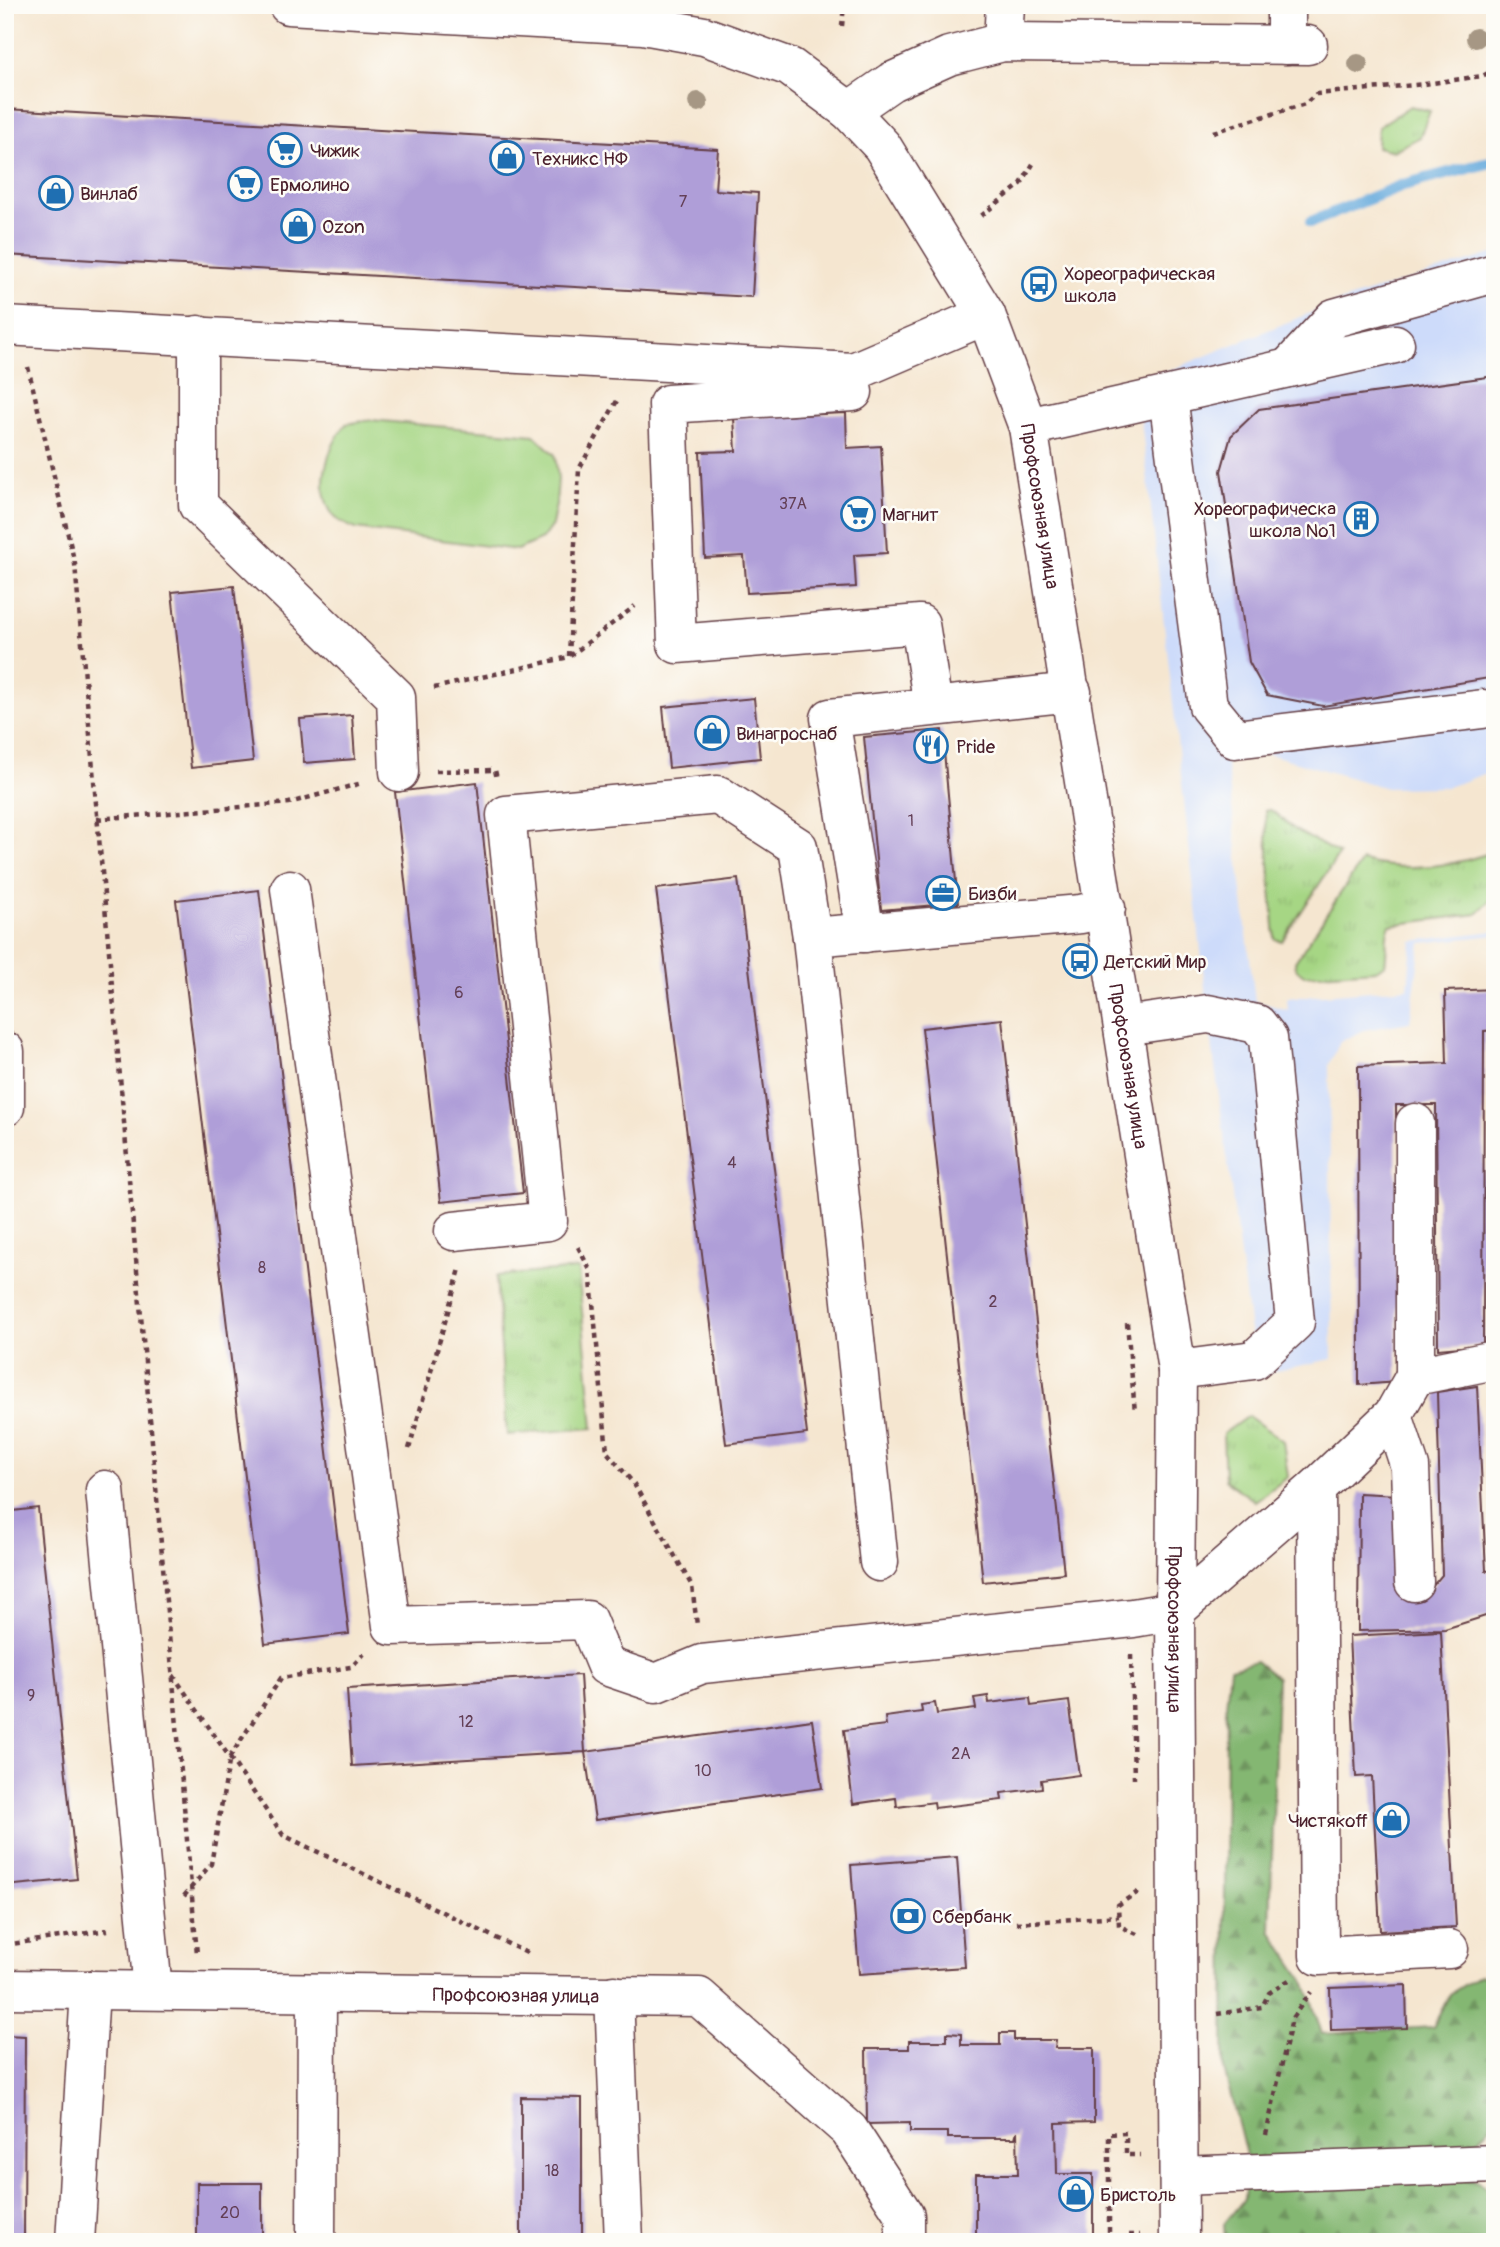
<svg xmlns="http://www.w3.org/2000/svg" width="1500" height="2247" viewBox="0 0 1500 2247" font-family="Pangolin,sans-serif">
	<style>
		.built { fill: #cddbfa }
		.grass { fill: url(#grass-tufts); stroke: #787a58; stroke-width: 2 }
		.forest { fill: url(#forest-firs); stroke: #676b4e; stroke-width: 2 }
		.pitch { fill: #a6d684; stroke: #787a58; stroke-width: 2 }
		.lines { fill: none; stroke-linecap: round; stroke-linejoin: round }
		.stream { stroke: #68abdd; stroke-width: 12 }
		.building { fill: #af9ed8 }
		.minor-casing { stroke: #643d44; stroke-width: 41 }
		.path { stroke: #643d44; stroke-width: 4.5; stroke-dasharray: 5 5; stroke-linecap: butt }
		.minor { stroke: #fff; stroke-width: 38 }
		.tree { fill: #a69784 }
		.labels { text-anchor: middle; stroke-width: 5; stroke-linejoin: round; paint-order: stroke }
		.number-label { font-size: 16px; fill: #633f56 }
		.poi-label { font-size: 19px; fill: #4a1f2b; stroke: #fdfcf7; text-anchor: start }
		.street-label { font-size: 19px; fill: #4a1f2b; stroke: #fdfcf7 }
	</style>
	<defs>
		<pattern id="grass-tufts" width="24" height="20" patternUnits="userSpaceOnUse" patternTransform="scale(1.75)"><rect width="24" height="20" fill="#a6d684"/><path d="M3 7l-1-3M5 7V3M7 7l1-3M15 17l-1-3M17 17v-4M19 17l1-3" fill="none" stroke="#90b772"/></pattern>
		<pattern id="forest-firs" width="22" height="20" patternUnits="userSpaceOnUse" patternTransform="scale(1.75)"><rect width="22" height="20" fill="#84b772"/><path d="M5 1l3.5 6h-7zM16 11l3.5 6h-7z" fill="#6e945e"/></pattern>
	</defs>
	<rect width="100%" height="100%" fill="#fdfcf7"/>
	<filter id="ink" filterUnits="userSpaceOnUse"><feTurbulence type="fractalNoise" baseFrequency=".0143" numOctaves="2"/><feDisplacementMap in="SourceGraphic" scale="14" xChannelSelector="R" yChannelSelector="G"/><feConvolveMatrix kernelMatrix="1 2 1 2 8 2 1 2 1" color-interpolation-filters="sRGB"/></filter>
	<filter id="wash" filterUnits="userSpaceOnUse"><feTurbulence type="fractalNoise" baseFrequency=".00686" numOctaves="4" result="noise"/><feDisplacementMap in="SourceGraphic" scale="28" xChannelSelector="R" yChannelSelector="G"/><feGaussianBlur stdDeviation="1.57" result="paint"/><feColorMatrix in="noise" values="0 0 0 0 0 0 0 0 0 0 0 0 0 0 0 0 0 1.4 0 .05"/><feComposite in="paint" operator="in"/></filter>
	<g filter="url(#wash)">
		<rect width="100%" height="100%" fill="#f5e6d0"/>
		<path class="built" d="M1495,253V770L1448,787L1386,788L1224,741L1255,1001L1288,1010L1287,998L1408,988L1412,941L1495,931V935L1421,943L1410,1022L1364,1030L1340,1042L1329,1065L1332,1359L1256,1375L1208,1014L1137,384L1332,304Z"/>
		<path class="grass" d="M1410,106L1430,111L1420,137L1393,151L1377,147L1378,127Z
			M1265,810H1271L1295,830L1339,854L1282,941L1275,939Z
			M1487,854L1492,856L1494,897L1477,914L1390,925C1384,935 1388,951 1385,964L1376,970L1304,975L1296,969L1295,962L1362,861C1405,872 1445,868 1487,854Z
			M578,1269L593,1428L507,1435L496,1276Z
			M1248,1416L1283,1441L1288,1477L1255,1501L1225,1480L1223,1434Z"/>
		<path class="forest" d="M1256,1661L1277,1678L1270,1930L1306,1984L1322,2034L1433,2027L1450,1994L1480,1975L1495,1985V2122L1473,2145L1472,2178L1494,2193V2242H1225L1224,2224L1244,2199L1247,2159L1224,2069L1226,1706L1230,1668Z"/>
		<path class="pitch" d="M371,420L534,435L555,455L558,479L556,504L552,525L542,539L517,550L356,529C349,526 337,522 333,515C314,488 328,447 346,424Z"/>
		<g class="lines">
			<path class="stream" d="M1311,222L1403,185L1495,161"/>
		</g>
		<g id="blocks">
			<path class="building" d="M5,109L718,149L715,190L758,193L752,297L5,255Z
				M1495,376V677L1323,706L1267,695L1249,662L1221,471L1231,436L1259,409Z
				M846,413L847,448L881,446L887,553L854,555L856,587L747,593L744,556L705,558L700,452L736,451L734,418Z
				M234,586L253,761L191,768L172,592Z
				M754,698L760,758L669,768L663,707Z
				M352,715L355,759L304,763L300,719Z
				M942,730L958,903L881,910L864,737Z
				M477,782L523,1193L441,1202L395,792Z
				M738,879L807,1434L726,1444L656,889Z
				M259,890L349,1634L265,1644L176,900Z
				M1495,989V1030L1484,1031L1483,1345L1438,1349L1436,1105H1396L1397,1382L1359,1385L1358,1066L1447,1063L1445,991Z
				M1002,1019L1064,1573L983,1582L922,1028Z
				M1477,1386L1486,1571L1495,1570V1613L1445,1629L1358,1631L1359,1493L1398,1495L1427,1593L1442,1575L1437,1392Z
				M38,1508L77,1879L5,1886V1512Z
				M1441,1631L1456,1927L1380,1931L1372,1776L1356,1777L1349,1636Z
				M580,1675L585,1752L352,1766L347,1689Z
				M988,1696L989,1703L1030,1698L1031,1706L1069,1701L1079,1775L1041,1780L1042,1788L1001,1793L1002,1800L935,1808L934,1802L897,1807L896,1798L853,1804L844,1730L886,1725L885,1717L922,1712L921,1705L935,1703L937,1714L976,1709L974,1698Z
				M812,1720L822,1788L595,1820L585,1752Z
				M957,1857L965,1967L859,1974L851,1865Z
				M1406,1985L1407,2028L1331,2030L1330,1988Z
				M947,2033L961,2034V2045H1000V2033H1014V2040H1056L1055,2048H1094V2122L1056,2123L1057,2174H1093V2242H976V2174H1018L1017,2131L1015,2138H948V2132H910V2123L867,2124L866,2049H909V2041H947Z
				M5,2035L25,2036L24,2242H5Z
				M521,2097L582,2098V2242H521Z
				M197,2183H262V2242H197Z"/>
		</g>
	</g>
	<g filter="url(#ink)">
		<use href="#blocks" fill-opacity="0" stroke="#643d44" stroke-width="2"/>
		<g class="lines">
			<g class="minor-casing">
				<g id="minor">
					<path id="s1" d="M288,5L643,25L704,36L790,67L849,111L882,146L986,315L1028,427L1177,1370L1175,1611L1179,2242"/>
					<path d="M1003,42L1005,5"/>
					<path d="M1286,45V5"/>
					<path d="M849,111L891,82L949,56L1003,42L1308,45"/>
					<path d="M5,326L853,372L986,315"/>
					<path d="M198,335V505L396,697L399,772"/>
					<path d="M1288,368L1334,318L1495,273"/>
					<path d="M853,392L668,404L677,644L920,624L933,706"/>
					<path d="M1168,396L1208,706L1235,739L1483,709"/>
					<path d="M1028,427L1395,344"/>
					<path d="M290,889L392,1626L587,1620L606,1666L656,1683L702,1664L1133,1618L1175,1611L1316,1488L1393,1415L1415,1376L1495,1360"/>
					<path d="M865,933L830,718L1072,692"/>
					<path d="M1124,1026L1208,1014L1257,1024L1268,1038L1295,1322L1254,1360L1177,1370"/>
					<path d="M5,1051V1107"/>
					<path d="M1415,1123V1376"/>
					<path d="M454,1231L548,1221L506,815L718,795L798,847L812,937"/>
					<path d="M1393,1415L1410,1467L1414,1582"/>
					<path d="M1316,1488L1319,1956L1449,1949"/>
					<path d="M105,1490L153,1990"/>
					<path d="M879,1562L812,937L1081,914L1106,908"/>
					<path id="s2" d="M5,1989L699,1997L849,2130L905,2216V2242"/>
					<path d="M614,1995L624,2242"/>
					<path d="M1179,2176L1495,2164"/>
					<path d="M75,2242L90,1990"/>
					<path d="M316,2242L317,1994"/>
				</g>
			</g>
			<path class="path" d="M842,26L844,5
				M1213,132L1305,104L1316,94L1425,84L1482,76L1495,70
				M981,216L1021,184L1033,164
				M28,367L75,564L197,1954
				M569,656L579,469L618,399
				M434,688L569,657L635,606
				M436,771L495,770L497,779
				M97,819L289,803L362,783
				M578,1247L590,1270L607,1452L634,1484L692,1586L697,1625
				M1127,1323L1135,1412
				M409,1449L460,1269
				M1131,1655L1134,1779
				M173,1675L283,1835L529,1954
				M184,1896L211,1864L230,1757L281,1678L351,1667L364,1654
				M1016,1923L1119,1916
				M1137,1934L1119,1926L1118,1905L1138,1892
				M5,1945L108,1930
				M1217,2014L1262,2007L1269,1993L1289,1980
				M1266,2135L1292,2018L1311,1992
				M1109,2242V2134L1126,2133V2155H1140
				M1126,2242V2235H1140"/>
			<use href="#minor" class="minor"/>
		</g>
		<g class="tree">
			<circle cx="1476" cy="38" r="10"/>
			<circle cx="1358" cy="64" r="10"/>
			<circle cx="698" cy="102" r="10"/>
		</g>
	</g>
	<defs>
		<g id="supermarket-ring" transform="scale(1.75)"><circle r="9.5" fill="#fdfcf7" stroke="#1f6fb2" stroke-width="1.5"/><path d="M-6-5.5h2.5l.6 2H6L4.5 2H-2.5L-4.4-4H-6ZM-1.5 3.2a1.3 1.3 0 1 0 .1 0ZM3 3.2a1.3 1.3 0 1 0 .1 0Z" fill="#1f6fb2"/></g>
		<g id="shop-ring" transform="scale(1.75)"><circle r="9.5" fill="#fdfcf7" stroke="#1f6fb2" stroke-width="1.5"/><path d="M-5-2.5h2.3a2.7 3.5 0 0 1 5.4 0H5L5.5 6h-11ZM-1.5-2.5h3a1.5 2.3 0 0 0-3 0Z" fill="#1f6fb2"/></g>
		<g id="bus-ring" transform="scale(1.75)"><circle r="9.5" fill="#fdfcf7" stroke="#1f6fb2" stroke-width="1.5"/><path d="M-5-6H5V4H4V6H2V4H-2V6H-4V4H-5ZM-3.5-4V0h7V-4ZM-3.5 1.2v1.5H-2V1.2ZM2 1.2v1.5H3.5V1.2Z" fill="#1f6fb2"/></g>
		<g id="building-ring" transform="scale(1.75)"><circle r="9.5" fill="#fdfcf7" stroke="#1f6fb2" stroke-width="1.5"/><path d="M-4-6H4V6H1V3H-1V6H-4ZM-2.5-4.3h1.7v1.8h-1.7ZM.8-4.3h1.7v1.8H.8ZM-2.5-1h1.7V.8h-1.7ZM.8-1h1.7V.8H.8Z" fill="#1f6fb2"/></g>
		<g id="restaurant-ring" transform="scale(1.75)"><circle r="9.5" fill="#fdfcf7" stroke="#1f6fb2" stroke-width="1.5"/><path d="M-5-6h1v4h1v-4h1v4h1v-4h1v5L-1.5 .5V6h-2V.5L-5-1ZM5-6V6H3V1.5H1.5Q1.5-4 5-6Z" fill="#1f6fb2"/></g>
		<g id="office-ring" transform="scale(1.75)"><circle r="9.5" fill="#fdfcf7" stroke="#1f6fb2" stroke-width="1.5"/><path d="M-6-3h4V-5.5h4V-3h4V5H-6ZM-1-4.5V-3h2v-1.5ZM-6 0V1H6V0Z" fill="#1f6fb2"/></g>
		<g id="bank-ring" transform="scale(1.75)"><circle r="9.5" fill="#fdfcf7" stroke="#1f6fb2" stroke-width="1.5"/><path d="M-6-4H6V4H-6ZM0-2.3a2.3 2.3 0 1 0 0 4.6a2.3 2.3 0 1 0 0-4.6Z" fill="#1f6fb2"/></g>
	</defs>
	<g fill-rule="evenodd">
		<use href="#supermarket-ring" x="285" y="150"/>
		<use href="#shop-ring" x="507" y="158"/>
		<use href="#supermarket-ring" x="245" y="184"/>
		<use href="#shop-ring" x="56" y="193"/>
		<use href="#shop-ring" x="298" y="226"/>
		<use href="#bus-ring" x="1039" y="284"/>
		<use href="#supermarket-ring" x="858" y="514"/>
		<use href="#building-ring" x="1361" y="519"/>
		<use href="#shop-ring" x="712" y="733"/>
		<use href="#restaurant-ring" x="931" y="746"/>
		<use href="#office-ring" x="943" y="893"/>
		<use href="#bus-ring" x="1080" y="961"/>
		<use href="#shop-ring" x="1392" y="1820"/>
		<use href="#bank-ring" x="908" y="1916"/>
		<use href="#shop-ring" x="1076" y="2194"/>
	</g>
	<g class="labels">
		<g class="number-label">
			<text x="683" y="207">7</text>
			<text x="793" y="509">37А</text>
			<text x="911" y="826">1</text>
			<text x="459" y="998">6</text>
			<text x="732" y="1168">4</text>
			<text x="262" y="1273">8</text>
			<text x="993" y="1307">2</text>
			<text x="31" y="1701">9</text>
			<text x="466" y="1727">12</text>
			<text x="961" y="1759">2А</text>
			<text x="703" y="1776">10</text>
			<text x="552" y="2176">18</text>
			<text x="230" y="2218">20</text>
		</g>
		<g class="poi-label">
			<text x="310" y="157">Чижик</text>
			<text x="532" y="165">Техникс НФ</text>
			<text x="270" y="191">Ермолино</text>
			<text x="80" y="200">Винлаб</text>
			<text x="322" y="233">Ozon</text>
			<text x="1064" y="280">Хореографическая<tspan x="1064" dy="22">школа</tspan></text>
			<text x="1336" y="515" text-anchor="end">Хореографическа<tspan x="1336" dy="22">школа №1</tspan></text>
			<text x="882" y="521">Магнит</text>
			<text x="736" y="740">Винагроснаб</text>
			<text x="956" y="753">Pride</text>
			<text x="968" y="900">Бизби</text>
			<text x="1104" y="968">Детский Мир</text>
			<text x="1368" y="1827" text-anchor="end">Чистякоff</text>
			<text x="932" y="1923">Сбербанк</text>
			<text x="1100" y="2201">Бристоль</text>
		</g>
		<g class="street-label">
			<text dy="7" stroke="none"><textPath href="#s1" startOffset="1029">Профсоюзная улица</textPath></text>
			<text dy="7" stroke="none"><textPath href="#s1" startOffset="1596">Профсоюзная улица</textPath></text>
			<text dy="7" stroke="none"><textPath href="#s1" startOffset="2163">Профсоюзная улица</textPath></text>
			<text dy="7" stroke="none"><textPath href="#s2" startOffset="511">Профсоюзная улица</textPath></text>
		</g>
	</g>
	<rect width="1500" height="2247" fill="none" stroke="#fdfcf7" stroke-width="28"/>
</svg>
